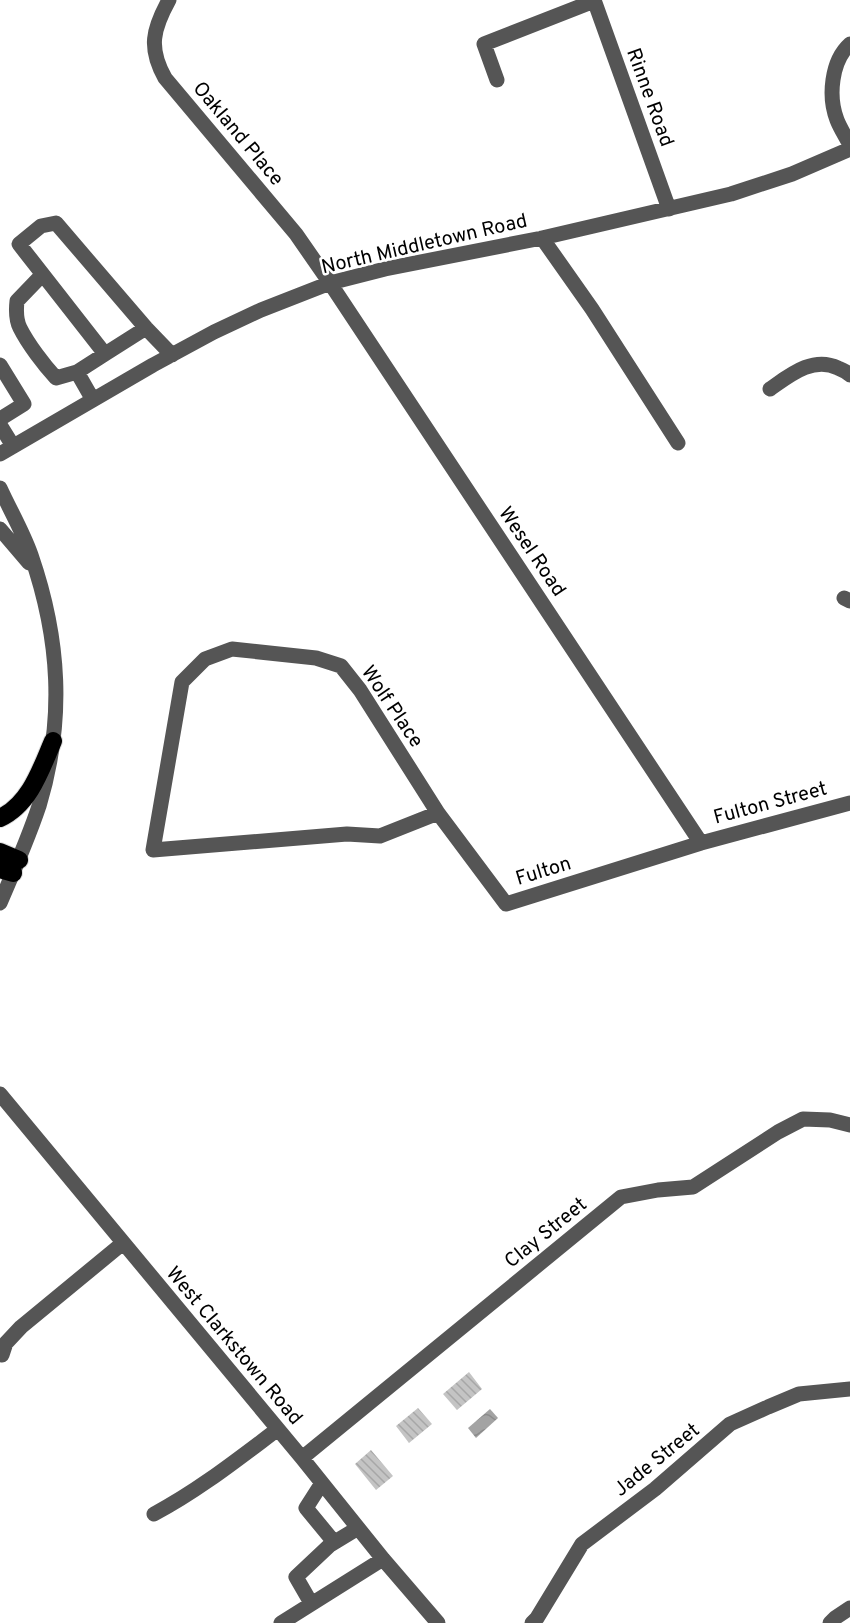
<svg xmlns="http://www.w3.org/2000/svg" width="850" height="1623" viewBox="0 0 850 1623" font-family="Overpass,sans-serif">
	<style>
		.water { fill: url(#water-waves) }
		.building { fill: url(#building-back-hatch) }
		.lines { fill: none; stroke-linecap: round; stroke-linejoin: round }
		.highway-casing { stroke: #dbdbdb; stroke-width: 20 }
		.minor { stroke: #555; stroke-width: 15 }
		.highway { stroke: #000; stroke-width: 18 }
		.labels { text-anchor: middle; stroke-width: 5; stroke-linejoin: round; paint-order: stroke }
		.street-label { font-size: 20px; fill: #000; stroke: #fff }
	</style>
	<defs>
		<pattern id="water-waves" width="16" height="10" patternUnits="userSpaceOnUse" patternTransform="scale(1.5)"><rect width="16" height="10" fill="#a3a3a3"/><path d="M0 5q4-4 8 0t8 0" fill="none" stroke="#8b8b8b"/></pattern>
		<pattern id="building-back-hatch" width="6" height="6" patternUnits="userSpaceOnUse" patternTransform="scale(1.5)"><rect width="6" height="6" fill="#c4c4c4"/><path d="M-1 5l2 2M0 0l6 6M5-1l2 2" fill="none" stroke="#a7a7a7"/></pattern>
	</defs>
	<rect width="100%" height="100%" fill="#fff"/>
	<path class="water" d="M490,1409L498,1418L476,1438L468,1428Z"/>
	<path class="building" d="M469,1372L482,1389L457,1410L443,1394Z
		M418,1408L432,1424L409,1443L396,1426Z
		M371,1450L393,1476L376,1490L355,1464Z"/>
	<g class="lines">
		<g class="highway-casing">
			<path id="highway" d="M0,818C30,804 41,769 53,741
				M0,852L19,860
				M0,869L13,873"/>
		</g>
		<path class="minor" d="M169,0C153,29 148,48 165,78L296,234L330,283L701,843
			M594,0L669,209
			M850,44C831,61 828,97 837,120C840,128 846,137 850,145
			M497,80L484,44L594,1
			M542,238L592,309L678,443
			M42,275L17,301C16,310 16,320 20,328C28,344 44,365 56,378L77,372L105,354
			M146,328L105,354L19,244L41,226L56,223L146,328L172,355
			M0,365L24,404L0,419
			M77,372L93,400
			M770,389C790,375 813,356 838,368C843,370 846,371 850,375
			M0,425L13,446
			M0,454L153,365L214,332L261,310L330,283L385,269L542,238L731,194L792,174L850,149
			M0,488C10,510 23,532 31,555C60,639 65,720 39,806C28,839 14,871 0,903
			M0,529L29,563
			M844,598L850,601
			M232,649L316,658L341,666L360,690L438,813L380,836L347,834L153,850L182,682L205,659Z
			M438,813L506,904L701,843L850,803
			M0,1094L302,1458L383,1559L438,1623
			M2,1355L6,1343L21,1327L123,1243
			M302,1458L621,1197L658,1190L693,1187L778,1132L803,1119L830,1120L850,1125
			M322,1483L306,1508L334,1542
			M154,1514C199,1490 238,1459 278,1429
			M311,1603L296,1577L330,1545L358,1528
			M281,1623L383,1559
			M532,1623L537,1618L582,1544L655,1489L730,1424L768,1407L799,1394L850,1389
			M830,1623L835,1618L850,1608"/>
		<use href="#highway" class="highway"/>
	</g>
	<g class="labels">
		<g class="street-label">
			<text transform="translate(651 97) rotate(70)" y="7">Rinne Road</text>
			<text transform="translate(239 133) rotate(50)" y="7">Oakland Place</text>
			<text transform="translate(424 243) rotate(-13)" y="7">North Middletown Road</text>
			<text transform="translate(533 551) rotate(56)" y="7">Wesel Road</text>
			<text transform="translate(393 706) rotate(56)" y="7">Wolf Place</text>
			<text transform="translate(770 802) rotate(-15)" y="7">Fulton Street</text>
			<text transform="translate(543 870) rotate(-17)" y="7">Fulton</text>
			<text transform="translate(545 1232) rotate(-39)" y="7">Clay Street</text>
			<text transform="translate(235 1345) rotate(50)" y="7">West Clarkstown Road</text>
			<text transform="translate(656 1459) rotate(-39)" y="7">Jade Street</text>
		</g>
	</g>
</svg>
